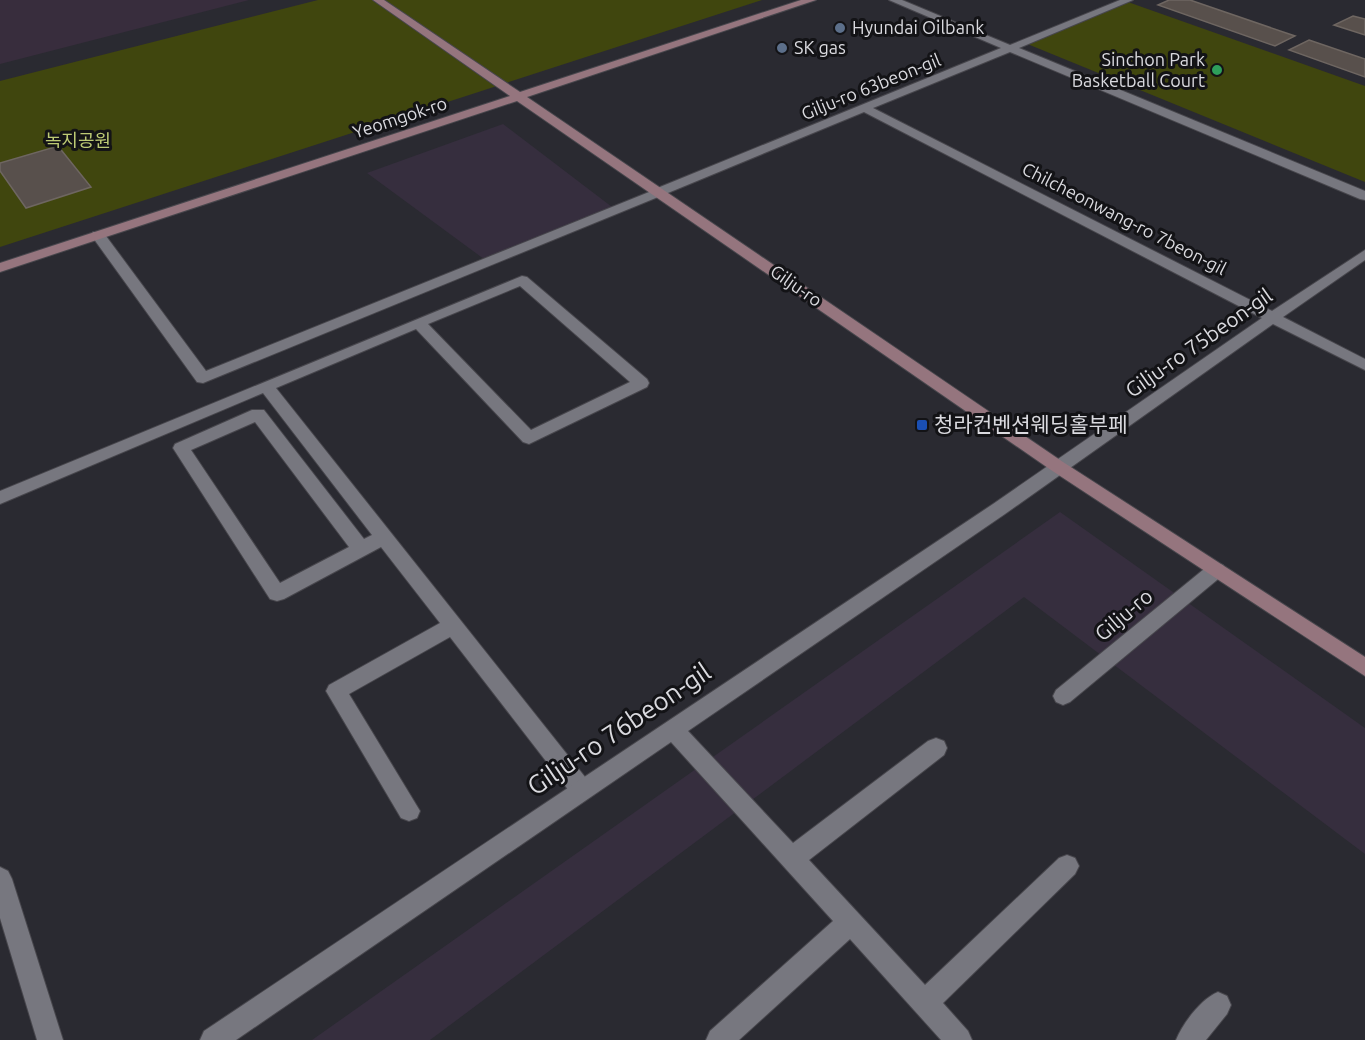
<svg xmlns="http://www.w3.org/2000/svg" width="1365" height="1040" viewBox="0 0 1365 1040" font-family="Ubuntu,'Noto Sans KR',sans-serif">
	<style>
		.commercial { fill: #362e3e }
		.industrial { fill: #382d3d }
		.green { fill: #40460e }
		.building { fill: #58504c; stroke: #6e6661; stroke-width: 1.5 }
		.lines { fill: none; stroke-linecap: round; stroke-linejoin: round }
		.lane-casing { stroke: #47464c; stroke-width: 2 }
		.street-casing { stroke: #47464c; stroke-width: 2 }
		.secondary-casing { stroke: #47464c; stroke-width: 2 }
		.lane { fill: #77777f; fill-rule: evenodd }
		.street { fill: #77777f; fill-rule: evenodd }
		.secondary { fill: #95757e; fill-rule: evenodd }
		.service-dot { fill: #5c6f8a; stroke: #131316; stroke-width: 2 }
		.leisure-dot { fill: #2e9e5b; stroke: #131316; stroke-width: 2 }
		.transit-dot { fill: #1a4fb4; stroke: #131316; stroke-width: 2 }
		.labels { text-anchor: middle; stroke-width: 6; stroke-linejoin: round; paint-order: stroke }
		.far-poi-label { font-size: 18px; fill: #dadadf; stroke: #131316; text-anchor: start }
		.far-street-label { font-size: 18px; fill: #dadadf; stroke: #131316 }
		.far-park-label { font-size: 18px; fill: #bdca74; stroke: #131316 }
		.street-label { font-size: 21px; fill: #dadadf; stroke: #131316 }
		.poi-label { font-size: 21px; fill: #dadadf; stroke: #131316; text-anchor: start }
		.near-street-label { font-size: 26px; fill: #dadadf; stroke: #131316 }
	</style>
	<rect width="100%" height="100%" fill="#2a2a31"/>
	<path class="commercial" d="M503,124L616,210L488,262L367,173Z
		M1060,512L1365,728V854L1024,597L430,1040H312Z"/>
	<path class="industrial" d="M0,0H249L0,64Z"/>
	<path class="green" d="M318,0H762L0,247V81Z
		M1125,1L1365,86V182L1025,43Z"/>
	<path class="building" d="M1169,0H1190L1295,36L1275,46L1158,5Z
		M1353,16L1365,19V35L1334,25Z
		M1309,40L1365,59V77L1289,50Z
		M58,146L91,187L26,208L0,171V163Z"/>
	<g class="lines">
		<g class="lane-casing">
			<path id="lane" d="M659,188L663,189V195L203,383L197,382L91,235L93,232H103L206,371Z
				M522,276L527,277L647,379L649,383L647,387L529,444L523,442L416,329L276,388L589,782L592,789L589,796L581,799L573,796L450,637L349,694L420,811L417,818L409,821L401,818L326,691L329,685L440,623L381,547L284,599L277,601L270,599L173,448L175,444L252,410H264L364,539L372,535L263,393L0,504V491ZM520,286L630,382L531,430L428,324ZM255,422L349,547L280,583L191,450Z"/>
		</g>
		<g class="street-casing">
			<path id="street" d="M889,0H902L1010,45L1120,0H1133L1019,48L1365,191V200L1360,199L1010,52L873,108L1272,311L1365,250V260L1283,317L1365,359V370L1273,324L1005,514L688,731L793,843L928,741L936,738L944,741L947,748L944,755L809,860L925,985L1059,858L1067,855L1075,858L1079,866L1075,874L943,1003L968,1031L972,1040H941L850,939L739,1040H706L710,1031L833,921L671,742L236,1040H200L204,1031L993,504L1262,318L864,112L663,195H655V189L1001,48Z
				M1216,563L1223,565L1225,570L1223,575L1070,702L1063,705L1056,702L1053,696L1056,690L1209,565Z
				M0,867L8,871L12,879L63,1040H37L0,918Z
				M1218,992L1227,996L1231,1005L1227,1014L1206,1040H1176C1183,1023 1201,999 1218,992Z"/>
		</g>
		<g class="secondary-casing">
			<path id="secondary" d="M373,0H384L520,92L801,0H816L527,97L1063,462L1365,657V676L1051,470L517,101L0,272V263L510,96Z"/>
		</g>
		<use href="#lane" class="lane"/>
		<use href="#street" class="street"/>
		<use href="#secondary" class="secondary"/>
	</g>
	<g class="service-dot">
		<circle cx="840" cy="28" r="6"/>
		<circle cx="782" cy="48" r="6"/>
	</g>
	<circle class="leisure-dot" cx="1217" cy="70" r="6"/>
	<rect class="transit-dot" x="916" y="419" width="12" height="12" rx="3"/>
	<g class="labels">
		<g class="far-poi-label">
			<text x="852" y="34">Hyundai Oilbank</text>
			<text x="794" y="54">SK gas</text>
			<text x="1205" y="66" text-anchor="end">Sinchon Park<tspan x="1205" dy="21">Basketball Court</tspan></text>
		</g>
		<g class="far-street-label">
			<text transform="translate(871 87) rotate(-22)" y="6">Gilju-ro 63beon-gil</text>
			<text transform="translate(400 118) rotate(-18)" y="6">Yeomgok-ro</text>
			<text transform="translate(1124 219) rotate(27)" y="6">Chilcheonwang-ro 7beon-gil</text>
			<text transform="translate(796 286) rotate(35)" y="6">Gilju-ro</text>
		</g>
		<g class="far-park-label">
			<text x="78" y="147">녹지공원</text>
		</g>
		<g class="street-label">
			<text transform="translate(1199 343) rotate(-35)" y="7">Gilju-ro 75beon-gil</text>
			<text transform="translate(1124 615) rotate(-40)" y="7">Gilju-ro</text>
		</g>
		<g class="poi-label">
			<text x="934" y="432">청라컨벤션웨딩홀부페</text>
		</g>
		<g class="near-street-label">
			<text transform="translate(619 729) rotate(-34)" y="9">Gilju-ro 76beon-gil</text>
		</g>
	</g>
</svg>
